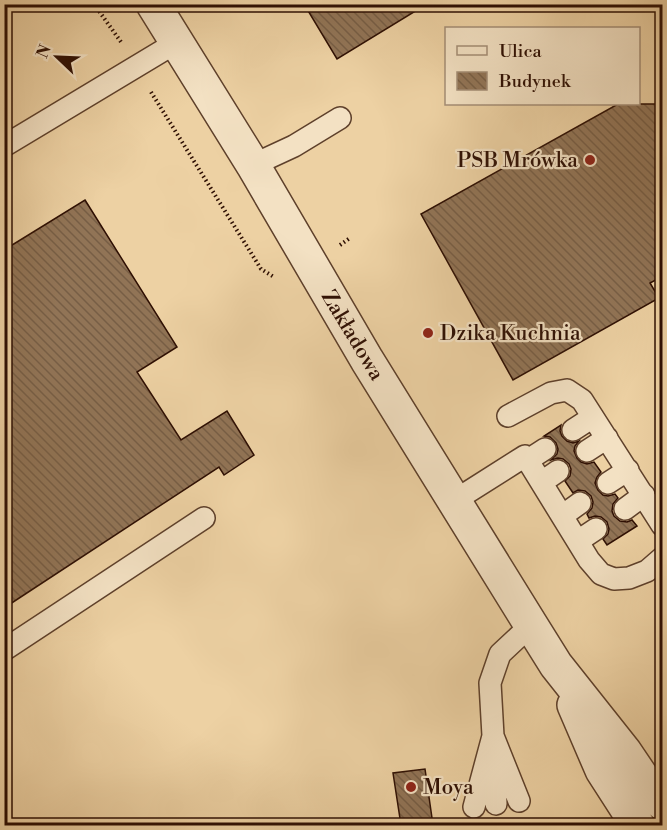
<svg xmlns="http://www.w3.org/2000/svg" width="667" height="830" viewBox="0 0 667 830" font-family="'Libre Bodoni',serif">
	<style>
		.building { fill: url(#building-back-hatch); stroke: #2e0f03; stroke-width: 1.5 }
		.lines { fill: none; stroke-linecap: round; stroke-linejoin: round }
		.service-casing { stroke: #5e402b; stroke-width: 24 }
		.tertiary-casing { stroke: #5e402b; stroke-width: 36 }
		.path { stroke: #2e0f03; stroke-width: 4; stroke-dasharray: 1.5 3; stroke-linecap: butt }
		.service { stroke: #f3e1c3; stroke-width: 21 }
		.tertiary { stroke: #f3e1c3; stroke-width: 33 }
		.poi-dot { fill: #8f2418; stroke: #f3e1c3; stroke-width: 2 }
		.labels { text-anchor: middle; stroke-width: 4.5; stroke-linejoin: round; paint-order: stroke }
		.poi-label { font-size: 21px; fill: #2e0f03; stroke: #f3e1c3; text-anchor: start }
		.street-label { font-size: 21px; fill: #2e0f03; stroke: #f3e1c3 }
	</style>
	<defs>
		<pattern id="building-back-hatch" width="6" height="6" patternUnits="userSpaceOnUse" patternTransform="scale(1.5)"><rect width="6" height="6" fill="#917456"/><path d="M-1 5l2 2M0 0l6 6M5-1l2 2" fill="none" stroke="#775e45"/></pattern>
	</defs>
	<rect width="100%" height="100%" fill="#edd1a3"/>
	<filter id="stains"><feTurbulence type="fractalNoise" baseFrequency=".00333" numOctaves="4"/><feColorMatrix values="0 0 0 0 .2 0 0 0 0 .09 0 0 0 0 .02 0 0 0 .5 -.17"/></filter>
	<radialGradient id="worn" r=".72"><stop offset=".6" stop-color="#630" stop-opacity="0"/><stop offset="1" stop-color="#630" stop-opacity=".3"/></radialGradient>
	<path class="building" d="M304,4H427L337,59Z
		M618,104H663V276L650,283L659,298L513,380L421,214Z
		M85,200L177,347L137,372L181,440L227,411L254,455L224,475L219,467L4,608V250Z
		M561,425L560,431L562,436L567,441L573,443L579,441L575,446L574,451L577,458L581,462L587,464L594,462L601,472L597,477L595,483L598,490L603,495L608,496L615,494L618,498L613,504L612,511L614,516L620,521L627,522L632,520L637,526L607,545L603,539L608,534L609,529L607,522L601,517L595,516L589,518L587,514L592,508L593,502L591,496L585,491L578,490L573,493L565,481L570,476L571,469L569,464L563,459L558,458L551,460L557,454L558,449L556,443L550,437L544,436Z
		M425,769L433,825H401L393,773Z"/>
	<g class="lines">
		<g class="service-casing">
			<path id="service" d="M4,146L177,42
				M253,165L294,146L340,118
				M508,416L551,393L567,390L582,400L662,525
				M573,430L593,417
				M587,451L607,438
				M528,460L545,449
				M542,482L558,471
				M608,483L628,470
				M454,501L525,456L589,560L601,574L614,579L629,578L647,571L662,558
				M625,509L644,495
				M562,516L580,503
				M578,541L596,529
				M4,650L204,518
				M493,736L519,801
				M494,758L496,804
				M474,807L493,736L490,683L500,654L531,625"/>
		</g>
		<g class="tertiary-casing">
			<path id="tertiary" d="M153,4L253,165L367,360L531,625L556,665L625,752L652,792L662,803
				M574,705L602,770L638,826"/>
		</g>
		<path class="path" d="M94,4L121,42
			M151,92L261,269L274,277
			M340,245L350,238"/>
		<use href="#service" class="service"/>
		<use href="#tertiary" class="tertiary"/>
	</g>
	<g class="poi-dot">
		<circle cx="590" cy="160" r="6"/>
		<circle cx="428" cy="333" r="6"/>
		<circle cx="411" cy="787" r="6"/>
	</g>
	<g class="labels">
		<g class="poi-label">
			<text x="578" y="167" text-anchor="end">PSB Mrówka</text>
			<text x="440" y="340">Dzika Kuchnia</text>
			<text x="423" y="794">Moya</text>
		</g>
		<g class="street-label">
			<text transform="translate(353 335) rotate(59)" y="7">Zakładowa</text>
		</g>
	</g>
	<rect width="667" height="830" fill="none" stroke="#edd1a3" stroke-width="24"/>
	<rect x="6" y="6" width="655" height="818" fill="none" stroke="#2e0f03" stroke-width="3"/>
	<rect x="12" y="12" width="643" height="806" fill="none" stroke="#2e0f03" stroke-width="1.5"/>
	<rect x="445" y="27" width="195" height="78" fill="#f3e1c3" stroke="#a48d76" stroke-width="1.5"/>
	<rect x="457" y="46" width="30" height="9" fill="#f3e1c3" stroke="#a48d76" stroke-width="1.5"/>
	<text x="499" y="57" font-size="18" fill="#2e0f03">Ulica</text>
	<rect x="457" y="72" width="30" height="18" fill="url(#building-back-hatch)" stroke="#a48d76" stroke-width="1.5"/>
	<text x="499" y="87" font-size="18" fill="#2e0f03">Budynek</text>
	<g transform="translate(57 57) rotate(293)" stroke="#f3e1c3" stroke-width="4.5" paint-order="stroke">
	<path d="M0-4.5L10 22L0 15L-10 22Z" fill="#2e0f03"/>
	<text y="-9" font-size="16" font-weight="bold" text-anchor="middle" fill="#2e0f03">N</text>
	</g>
	<rect width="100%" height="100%" filter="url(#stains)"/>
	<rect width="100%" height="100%" fill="url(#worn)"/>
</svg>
